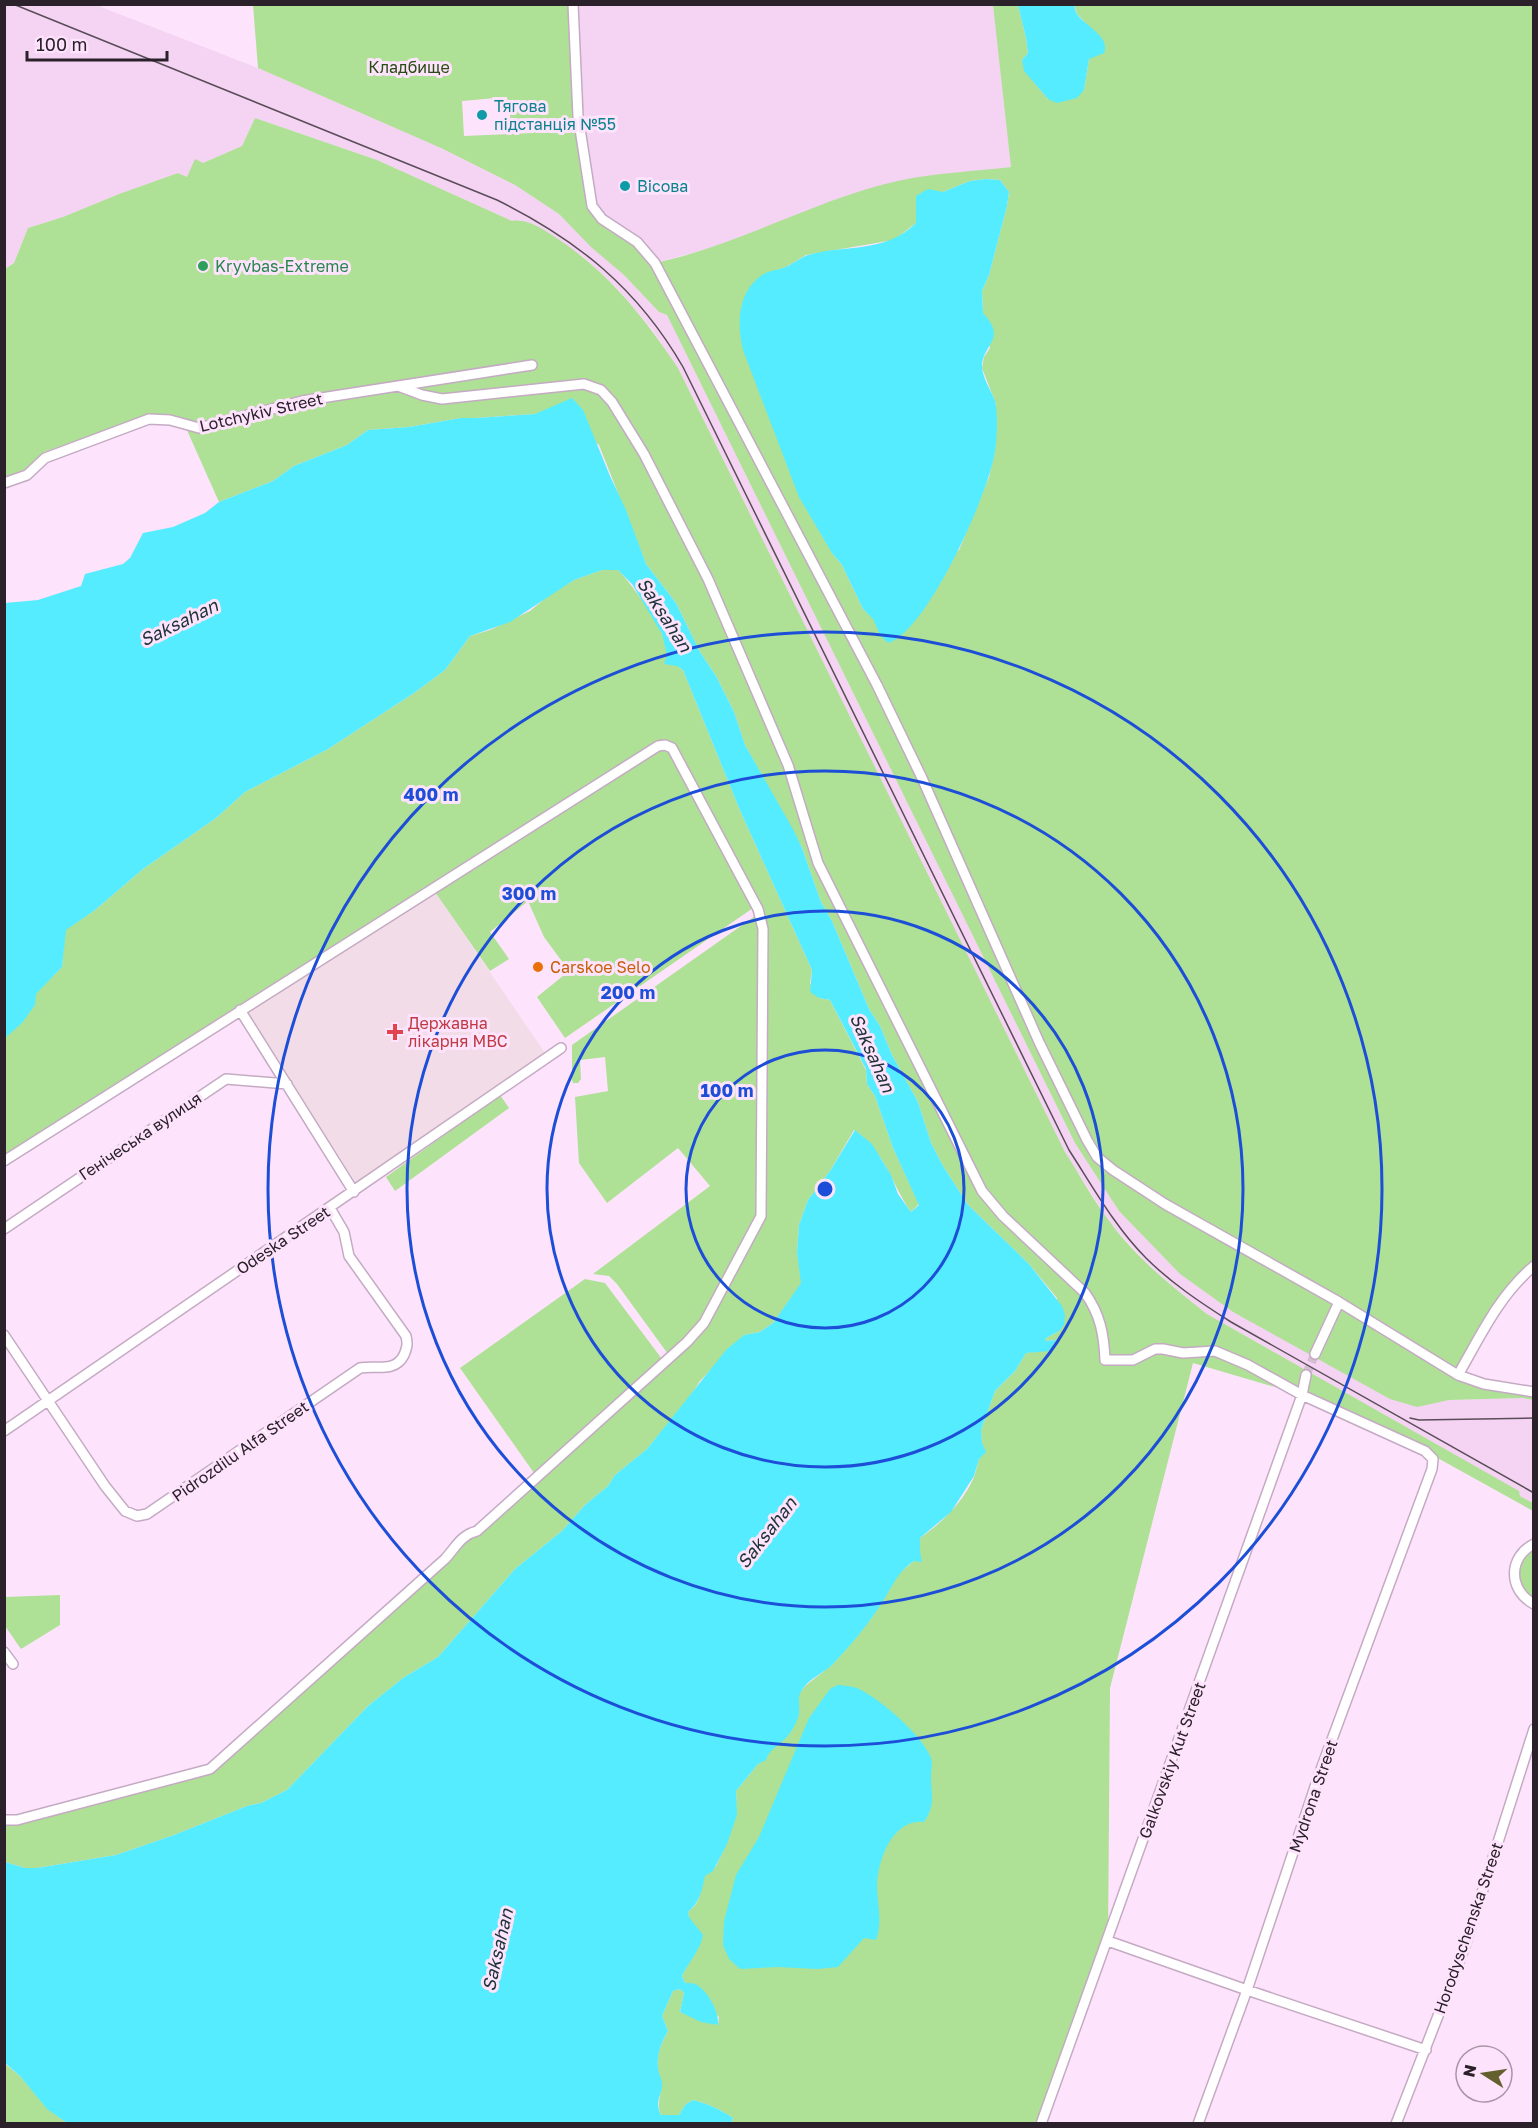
<svg xmlns="http://www.w3.org/2000/svg" width="1538" height="2128" viewBox="0 0 1538 2128" font-family="'Golos Text',sans-serif">
	<style>
		.built { fill: #f5d4f3 }
		.medical { fill: #f2dce8 }
		.green { fill: #aee095; fill-rule: evenodd }
		.water { fill: #56ecff }
		.lines { fill: none; stroke-linecap: round; stroke-linejoin: round }
		.street-tunnel { stroke: #d4bcd2; stroke-width: 9; stroke-dasharray: 9 4.5; stroke-linecap: butt }
		.street-casing { stroke: #c4abc3; stroke-width: 12 }
		.street { stroke: #fff; stroke-width: 9 }
		.tram { stroke: #5a4d59; stroke-width: 1.5 }
		.ring { fill: none; stroke: #1d4ed8; stroke-width: 3 }
		.culture-dot { fill: #0f9aa8; stroke: #fee3fc; stroke-width: 2 }
		.leisure-dot { fill: #2e9e5b; stroke: #fee3fc; stroke-width: 2 }
		.food-dot { fill: #e8710a; stroke: #fee3fc; stroke-width: 2 }
		.health-dot { fill: #e0444e; stroke: #fee3fc; stroke-width: 2 }
		.labels { text-anchor: middle; stroke-width: 6; stroke-linejoin: round; paint-order: stroke }
		.park-label { font-size: 16px; fill: #284b11; stroke: #fee3fc }
		.culture-label { font-size: 16px; fill: #0d838f; stroke: #fee3fc; text-anchor: start }
		.leisure-label { font-size: 16px; fill: #27864d; stroke: #fee3fc; text-anchor: start }
		.street-label { font-size: 16px; fill: #2a212a; stroke: #fee3fc }
		.food-label { font-size: 16px; fill: #c56008; stroke: #fee3fc; text-anchor: start }
		.health-label { font-size: 16px; fill: #be3a42; stroke: #fee3fc; text-anchor: start }
		.water-label { font-size: 18px; font-style: italic; fill: #1b3337; stroke: #fee3fc }
		.centre { fill: #1d4ed8; stroke: #fee3fc; stroke-width: 3 }
		.ring-label { font-size: 18px; text-anchor: middle; font-weight: bold; fill: #1d4ed8; stroke: #fee3fc; stroke-width: 6; stroke-linejoin: round; paint-order: stroke }
	</style>
	<rect width="100%" height="100%" fill="#fee3fc"/>
	<path class="built" d="M5,5H96L258,68L441,148L515,185L559,214L591,246L624,275L659,312L667,315L1075,1143L1119,1211L1180,1274L1233,1312L1417,1406L1449,1400L1523,1398L1533,1400V1503L1520,1496L1518,1491L1207,1314L1182,1294L1144,1260L1110,1223L1065,1152L678,368L651,328L616,287L581,255L512,221L377,160L255,118L242,146L203,163L187,177L178,173L119,194L63,217L28,228L14,263L5,269Z
		M573,5H993L1012,167L903,180L844,198L711,248L655,263L602,219L588,184Z"/>
	<path class="medical" d="M435,892L545,1053L356,1183L246,1010Z"/>
	<path class="green" d="M253,5H573L578,116L592,206L655,263C741,245 817,198 902,180C938,173 976,171 1011,167L993,5H1018L1026,38L1028,53L1022,60L1033,81L1048,99L1084,90L1089,59L1092,56L1094,32L1077,14L1074,5H1533V1266L1517,1280L1458,1375L1533,1392V1400L1523,1398L1449,1400L1417,1407L1390,1399L1233,1312L1180,1274L1119,1211L1075,1143L667,315L659,312L624,275L591,247L559,214L515,185L441,148L258,68ZM507,97L511,122L533,121L534,133L464,136L462,101ZM986,179L1000,180L1009,192L1007,206L989,275L982,291L983,314L990,348L984,357L982,368L996,404L995,451L989,477L959,550L874,619L863,609L842,565L832,553L763,275L786,267L806,255L894,240L916,223V197L943,192L970,181Z
		M255,118L377,160L512,221C528,218 544,230 558,239C609,273 644,317 678,368L1065,1152C1080,1175 1093,1200 1110,1222C1136,1258 1173,1287 1207,1314L1519,1491L1520,1496L1533,1503V1511L1425,1451L1302,1395L1193,1363L1110,1688L1108,1941L1041,2123L731,2124L733,2118C720,2109 708,2104 693,2100L685,2105L679,2115H661C656,2104 661,2097 661,2087C661,2081 658,2074 658,2068C656,2055 662,2042 668,2031L662,2016L673,1991L680,1989L684,1993L680,2012L718,2025L719,2017L685,1983L682,1976L691,1957L695,1954L688,1912C706,1898 697,1887 706,1874C709,1871 715,1869 717,1864C728,1842 738,1817 736,1791L758,1764L766,1759L768,1751L776,1746L795,1721L799,1714L798,1702L799,1694L805,1686L832,1665L848,1647L873,1616L899,1573L914,1561L920,1552V1538C942,1523 964,1501 974,1477C977,1469 977,1461 982,1454L981,1430L995,1391L1015,1371L1026,1353L1043,1350L1056,1340L1045,1341L1046,1338L1059,1331L1057,1298L1029,1264L968,1205L943,1166L931,1143L918,1102L892,1055L880,1026L869,1009L832,921L821,902L802,848L745,745L734,712L716,676L700,652L676,603L646,564L599,445L551,408L535,414L476,418H461L409,427L368,430L347,445L294,466L273,481L219,502L182,419L169,415H148L44,452L24,472L5,479V269L14,263L28,228L63,217L119,194L178,173L187,177L195,159L203,163L242,146Z
		M602,570H618C632,584 654,616 662,634C669,652 664,657 683,670L739,808L812,970L810,983L819,998L830,1000L866,1070L867,1084L875,1096L893,1148L919,1204L911,1212C891,1183 885,1151 854,1130L830,1171L808,1200L799,1225L797,1253L802,1283L773,1323L760,1332L744,1335L700,1381L691,1395L647,1449L615,1475L608,1486L585,1505L562,1531L515,1569L438,1657L403,1678L368,1706L287,1790L261,1803L247,1806L174,1835L116,1855L37,1868H25L5,1862V1823L17,1824L211,1774L448,1562L462,1541L690,1344L764,1217L766,929L674,745L657,742L236,1007L5,1156V1038L35,1005V994L62,967L65,930L95,910L143,869L216,818L245,792L328,749L414,693L445,670L470,636L490,630L530,611L548,596L574,580Z
		M665,748L670,751L753,908L565,1038L537,997L569,971L544,937L528,901L490,932L509,959L490,971L435,892L659,749Z
		M755,916L758,927V1214L701,1321L668,1354L617,1284L609,1276L593,1274L710,1186L678,1148L607,1203L579,1163L575,1097L608,1091L605,1057L580,1060L581,1079L578,1083H573L572,1080V1045Z
		M500,1095L509,1108L395,1191L386,1177Z
		M585,1279L605,1283L662,1359L534,1473L460,1368Z
		M1533,1545V1603L1527,1599L1515,1572L1529,1547Z
		M60,1595V1625L21,1649L5,1626V1597Z
		M4,2063L20,2076L47,2108L67,2123H5Z"/>
	<path class="water" d="M1018,5H1074C1075,8 1075,11 1077,14C1085,26 1111,37 1104,53L1089,59L1084,90L1077,98L1057,103L1048,99L1024,71L1022,60L1028,53L1026,38Z
		M986,179L1000,180L1009,192L1007,206L989,275L982,291L983,313C1008,340 982,344 982,367C983,379 991,390 995,401C998,411 997,440 995,451C990,491 927,632 888,643L880,635L873,619L863,609L842,565L832,553L799,497L743,350C737,324 737,293 762,275C768,271 777,270 783,268C792,265 799,258 808,255C846,244 885,254 916,223V196L928,189L943,192L970,181Z
		M572,398L583,410L610,476L626,510L646,564L676,603L700,652L716,676L734,712L745,745L794,831L802,848L821,902L832,921L869,1009L880,1026L892,1055L918,1102L931,1143L943,1166L968,1205L1029,1264L1062,1306L1065,1315L1064,1325L1059,1331L1046,1338L1045,1341L1056,1340L1049,1351L1026,1353L1015,1371L995,1391L981,1430L982,1443L986,1452L979,1459L974,1476L951,1512L920,1538V1552L922,1562L914,1561C900,1570 895,1581 886,1596C872,1620 852,1644 833,1664C824,1673 812,1677 804,1687C796,1698 800,1701 799,1713C799,1718 793,1729 790,1733C783,1744 770,1747 766,1760L758,1764L736,1791L737,1815L727,1844L713,1871L705,1876C702,1890 700,1902 688,1912L689,1917L703,1935C700,1951 689,1961 682,1976L685,1983C686,1983 694,1983 695,1984C707,1989 720,2013 718,2025L701,2022L680,2012L684,1993L680,1989L673,1991L662,2016L668,2031C661,2043 655,2058 659,2073C660,2077 663,2082 662,2087C660,2098 655,2103 661,2115H679L685,2105L693,2100C708,2104 720,2109 733,2118L731,2123H67L47,2109L20,2076L5,2063V1862L25,1868H37L116,1855L174,1835L247,1806L261,1803L287,1790L368,1706L403,1678L438,1657L515,1569L562,1531L585,1505L608,1486L615,1475L647,1449L726,1350L744,1335L760,1332L773,1323L801,1283L797,1253L799,1225L808,1200L830,1171L855,1130L872,1144L891,1175L898,1194L911,1212L919,1205L893,1148L875,1096L867,1084L866,1069L830,1000L819,998L810,992L812,970L739,808L683,670L677,666L664,664L667,655L662,634L632,584L618,570H602L574,580L510,622L470,636L445,670L414,693L328,749L245,792L216,818L143,869L95,910L66,930L62,967L36,994L35,1005L22,1023L5,1038V603L38,600L81,586L85,574L123,564L130,558L143,533L173,527L205,513L219,502L273,481L294,466L347,445L368,430L409,427L461,418H476L535,414Z
		M838,1685C846,1686 855,1686 861,1690C881,1700 923,1736 931,1758C933,1764 931,1771 931,1777C931,1795 936,1804 924,1822C893,1818 878,1859 877,1885C877,1904 883,1921 876,1940L864,1938L838,1967L817,1969L778,1967L740,1969L729,1959L723,1945L724,1921L736,1875L759,1837L809,1718L830,1689Z"/>
	<g class="lines">
		<path class="street-tunnel" d="M1306,1375L1315,1354"/>
		<g class="street-casing">
			<path id="street" d="M573,4L578,116L592,206L602,219L637,242L655,263L877,685L922,778L1039,1042L1087,1140L1097,1157L1113,1170L1165,1204L1339,1302L1458,1375L1484,1384L1534,1392
				M398,386L422,395L442,399L584,384L601,390L612,402L644,454L708,579L788,765L818,863L982,1191L1003,1216L1085,1293C1100,1314 1104,1334 1105,1360H1133L1155,1349H1163L1183,1353L1215,1351L1248,1365L1302,1395L1425,1451L1433,1459L1432,1469L1320,1772L1247,1990L1198,2124
				M4,483L27,475L45,458L149,419L170,420L199,428L302,401L532,365
				M240,1010L354,1192
				M4,1161L658,746L665,745L672,748L758,909L763,929L761,1216L704,1323L687,1342L477,1531C461,1535 456,1547 445,1559L210,1769L17,1820H4
				M4,1229L226,1079L287,1084
				M4,1335L105,1486L125,1511L137,1516L147,1514L360,1368C376,1365 395,1373 404,1355C407,1348 408,1344 406,1336L349,1256L344,1232L330,1208
				M1315,1354L1339,1302
				M1458,1375C1480,1337 1499,1295 1534,1266
				M4,1431L561,1048
				M1534,1544C1508,1557 1508,1590 1534,1604
				M4,1652L13,1664
				M1108,1941L1247,1990L1426,2050
				M1041,2124L1302,1395L1306,1375
				M1396,2124L1464,1949L1534,1729"/>
		</g>
		<use href="#street" class="street"/>
		<path class="tram" d="M13,4L497,200C578,240 638,289 683,367L1069,1150C1093,1187 1115,1227 1146,1258C1171,1283 1201,1303 1231,1322L1534,1493
			M1410,1418L1419,1420L1534,1418"/>
	</g>
	<g class="ring">
		<circle cx="825" cy="1189" r="139"/>
		<circle cx="825" cy="1189" r="278"/>
		<circle cx="825" cy="1189" r="418"/>
		<circle cx="825" cy="1189" r="557"/>
	</g>
	<g class="culture-dot">
		<circle cx="482" cy="115" r="6"/>
		<circle cx="625" cy="186" r="6"/>
	</g>
	<circle class="leisure-dot" cx="203" cy="266" r="6"/>
	<circle class="food-dot" cx="538" cy="967" r="6"/>
	<path class="health-dot" d="M392 1023h6v6h6v6h-6v6h-6v-6h-6v-6h6z"/>
	<g class="labels">
		<g class="park-label">
			<text x="409" y="73">Кладбище</text>
		</g>
		<g class="culture-label">
			<text x="494" y="112">Тягова<tspan x="494" dy="18">підстанція №55</tspan></text>
			<text x="637" y="192">Вісова</text>
		</g>
		<g class="leisure-label">
			<text x="215" y="272">Kryvbas-Extreme</text>
		</g>
		<g class="street-label">
			<text transform="translate(261 412) rotate(-13)" y="6">Lotchykiv Street</text>
			<text transform="translate(140 1136) rotate(-34)" y="6">Генічеська вулиця</text>
			<text transform="translate(283 1240) rotate(-34)" y="6">Odeska Street</text>
			<text transform="translate(240 1451) rotate(-35)" y="6">Pidrozdilu Alfa Street</text>
			<text transform="translate(1172 1760) rotate(-70)" y="6">Galkovskiy Kut Street</text>
			<text transform="translate(1313 1796) rotate(-71)" y="6">Mydrona Street</text>
			<text transform="translate(1468 1928) rotate(-71)" y="6">Horodyschenska Street</text>
		</g>
		<g class="food-label">
			<text x="550" y="973">Carskое Selo</text>
		</g>
		<g class="health-label">
			<text x="408" y="1029">Державна<tspan x="408" dy="18">лікарня МВС</tspan></text>
		</g>
		<g class="water-label">
			<text transform="translate(664 615) rotate(57)" y="6">Saksahan</text>
			<text transform="translate(179 623) rotate(-26)" y="6">Saksahan</text>
			<text transform="translate(872 1053) rotate(66)" y="6">Saksahan</text>
			<text transform="translate(767 1533) rotate(-52)" y="6">Saksahan</text>
			<text transform="translate(498 1950) rotate(-77)" y="6">Saksahan</text>
		</g>
	</g>
	<circle cx="825" cy="1189" r="9" class="centre"/>
	<g class="ring-label">
		<text x="431" y="801">400 m</text>
		<text x="529" y="900">300 m</text>
		<text x="628" y="999">200 m</text>
		<text x="727" y="1097">100 m</text>
	</g>
	<rect width="1538" height="2128" fill="none" stroke="#2a212a" stroke-width="12"/>
	<g transform="translate(1484 2074) rotate(282)"><circle r="28" fill="#fee3fc" stroke="#a995a8" stroke-width="1.5"/>
	<path d="M0-4.5L10 22L0 15L-10 22Z" fill="#64602d"/>
	<text y="-9" font-size="16" font-weight="bold" text-anchor="middle" fill="#2a212a">N</text>
	</g>
	<path d="M27 51v9h140v-9" fill="none" stroke="#2a212a" stroke-width="3"/>
	<text x="36" y="51" font-size="18" fill="#2a212a" stroke="#fee3fc" stroke-width="4.5" paint-order="stroke">100 m</text>
</svg>
